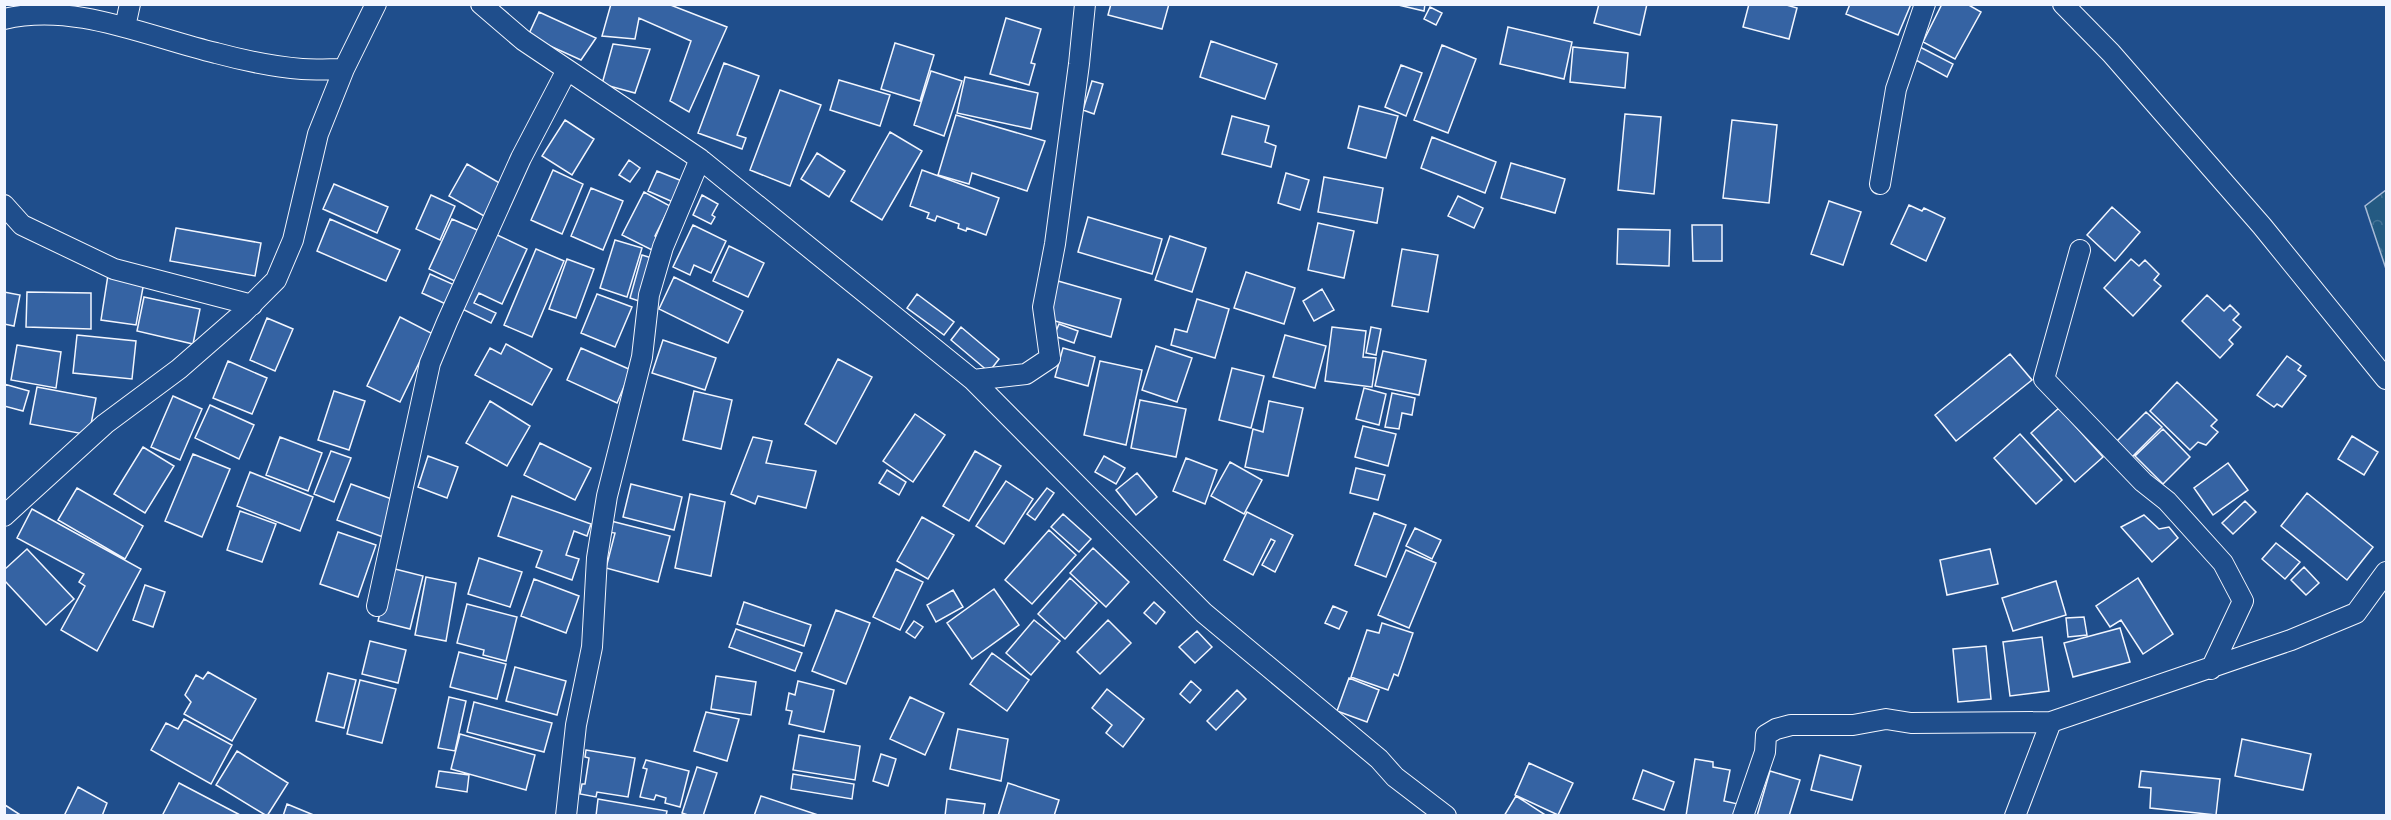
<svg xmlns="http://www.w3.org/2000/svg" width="2391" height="820" viewBox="0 0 2391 820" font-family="'Roboto Condensed',sans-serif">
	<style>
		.park { fill: url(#park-crowns); stroke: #a8bbd7; stroke-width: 1.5 }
		.building { fill: #3563a3; stroke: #f2f6ff; stroke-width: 1.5 }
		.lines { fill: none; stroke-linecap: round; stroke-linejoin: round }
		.minor-casing { stroke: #f2f6ff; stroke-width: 22 }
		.minor { stroke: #1f4e8c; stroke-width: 20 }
	</style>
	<defs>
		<pattern id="park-crowns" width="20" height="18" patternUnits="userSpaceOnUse" patternTransform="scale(1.5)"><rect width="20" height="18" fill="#245a82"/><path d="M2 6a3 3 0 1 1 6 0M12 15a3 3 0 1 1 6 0" fill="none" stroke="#447295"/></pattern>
	</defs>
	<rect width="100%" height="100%" fill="#1f4e8c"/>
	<path class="park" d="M2386,190V269L2365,206Z"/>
	<path class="building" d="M611,4H668L727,27L689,112L670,101L691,41L639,18L635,39L602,36Z
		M1111,4H1169L1162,29L1108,15Z
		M1394,4H1425L1424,11Z
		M1599,4H1647L1640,35L1594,23Z
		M1749,4H1783L1797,8L1789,39L1743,27Z
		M1850,4H1911L1898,35L1846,14Z
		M1942,4H1967L1981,12L1955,59L1923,42Z
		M1430,7L1442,13L1436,25L1424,19Z
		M539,12L596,38L581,60L528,36Z
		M1006,18L1041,29L1031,63L1035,64L1029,85L990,74Z
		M1508,27L1572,42L1564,79L1500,64Z
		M1211,41L1277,64L1265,99L1200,77Z
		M895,43L934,55L920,101L881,89Z
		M613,44L650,49L635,93L602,84Z
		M1442,45L1476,59L1448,133L1414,120Z
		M1918,46L1953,64L1947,77L1912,58Z
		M1573,47L1628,53L1625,88L1570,82Z
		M724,63L759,76L737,135L746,138L742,149L698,133Z
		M1401,65L1422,73L1406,116L1385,107Z
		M931,71L962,81L944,136L914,125Z
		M965,77L1038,93L1031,129L957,113Z
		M839,80L890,95L880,126L830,110Z
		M1092,81L1103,84L1094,114L1083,110Z
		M780,90L821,105L790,186L750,170Z
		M1359,106L1398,116L1386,158L1348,148Z
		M1625,114L1661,117L1654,194L1618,190Z
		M956,115L1045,141L1027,191L972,173L969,184L938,175Z
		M1232,116L1269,126L1265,142L1276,146L1271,167L1222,154Z
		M565,120L594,139L572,175L542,156Z
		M1732,120L1777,125L1769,203L1723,198Z
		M890,132L922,151L882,220L851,201Z
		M1432,137L1496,162L1485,193L1421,168Z
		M817,153L845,171L829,197L801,179Z
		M629,160L640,168L630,182L619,175Z
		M1511,163L1565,179L1555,213L1501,198Z
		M467,164L503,185L484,216L449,196Z
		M553,170L583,184L562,234L531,220Z
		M922,170L999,198L986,235L967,228L966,231L958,228L959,224L937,216L935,221L927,218L929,213L910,206Z
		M657,171L682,181L673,202L648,191Z
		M1286,173L1309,180L1300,210L1278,203Z
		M1324,177L1383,188L1377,223L1318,212Z
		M334,184L388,207L377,233L323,209Z
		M591,188L623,201L603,250L571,236Z
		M644,192L670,206L655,236L660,239L654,251L622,235Z
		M431,195L455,206L440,240L416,229Z
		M702,195L718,204L712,215L715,217L711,224L693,215Z
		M1458,196L1483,208L1474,228L1448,216Z
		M1829,201L1861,212L1843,265L1811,254Z
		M1909,205L1922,211L1924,208L1945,218L1926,261L1891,244Z
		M2112,207L2140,232L2115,261L2087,235Z
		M1088,217L1162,239L1152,274L1078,252Z
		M330,219L400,250L386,281L317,251Z
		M452,219L484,233L461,284L429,269Z
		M1318,223L1354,231L1344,278L1308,270Z
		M693,225L726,241L711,273L694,265L690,275L673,267Z
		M1692,225H1722V261H1693Z
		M176,228L261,243L255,276L170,261Z
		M1618,229L1670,230L1669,266L1617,264Z
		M493,233L527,249L502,304L479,293L474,303L496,313L491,323L458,307Z
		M1170,236L1206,248L1192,292L1155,280Z
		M615,240L642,248L627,297L600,288Z
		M729,246L764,263L748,297L713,281Z
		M536,249L564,261L532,337L504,325Z
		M1402,249L1438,255L1428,312L1392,306Z
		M642,255L655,259L642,302L630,298Z
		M567,259L594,269L576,318L549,309Z
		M2131,259L2139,266L2145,260L2159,274L2154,280L2161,286L2133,316L2104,288Z
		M1246,272L1295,288L1284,324L1234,308Z
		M430,274L459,287L450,306L422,293Z
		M108,275L144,282L136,325L101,320Z
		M674,277L743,311L728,343L659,309Z
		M1058,281L1121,299L1111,337L1048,319Z
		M1322,289L1334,310L1314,321L1303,301Z
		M4,292L20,295L14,326L4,324Z
		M27,292L91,293V329L26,327Z
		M597,294L632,307L615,347L581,333Z
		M917,294L954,322L944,335L907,308Z
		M2207,295L2224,311L2230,305L2239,314L2233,320L2241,327L2229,340L2233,344L2220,358L2182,321Z
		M144,297L200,309L193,344L137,331Z
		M1197,299L1229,309L1215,358L1171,345L1175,329L1187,332Z
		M400,317L433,334L400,402L367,386Z
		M267,318L293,329L275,371L250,360Z
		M1059,324L1078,331L1074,343L1054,336Z
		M961,327L999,359L989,372L951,340Z
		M1332,327L1366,331L1363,357L1376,358L1372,387L1325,381Z
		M1371,327L1381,329L1376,355L1366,353Z
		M77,335L136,341L132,379L73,373Z
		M1285,335L1326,346L1315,388L1273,377Z
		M663,340L716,358L705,390L652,373Z
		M506,344L552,369L532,405L475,375L490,348L501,354Z
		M17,345L61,352L56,388L11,380Z
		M1156,346L1192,358L1177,402L1142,390Z
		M581,348L631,370L617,403L567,380Z
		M1063,348L1095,357L1088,386L1055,377Z
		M1383,351L1426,360L1419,395L1375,386Z
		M2010,354L2032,380L1956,441L1935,415Z
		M2287,356L2301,366L2298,370L2306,376L2282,407L2277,404L2274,407L2257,395Z
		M838,359L872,377L836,444L805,424Z
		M228,361L267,378L252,414L213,398Z
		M1100,361L1142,370L1126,445L1084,435Z
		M1232,368L1264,376L1251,428L1219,420Z
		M2177,382L2217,420L2211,426L2218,432L2206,445L2198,442L2190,450L2150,411Z
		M4,384L29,391L23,411L4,406Z
		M37,387L96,398L89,435L30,424Z
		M1364,388L1386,394L1379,425L1356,419Z
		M334,391L365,401L349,450L318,440Z
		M694,391L732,400L721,449L683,440Z
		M1392,393L1415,398L1412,415L1402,413L1399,429L1385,427Z
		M173,396L202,409L180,460L151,447Z
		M1140,400L1186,409L1176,457L1131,448Z
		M490,401L530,426L507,466L466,443Z
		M1269,401L1303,408L1288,476L1245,467L1253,429L1263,432Z
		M210,405L254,425L239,459L195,438Z
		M2059,408L2103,457L2075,482L2031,433Z
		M2146,412L2162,427L2132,457L2117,441Z
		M915,414L945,435L913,482L883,461Z
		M1363,426L1396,434L1388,466L1355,457Z
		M2163,429L2190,457L2163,484L2135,456Z
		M2020,434L2062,480L2036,504L1994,458Z
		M2352,436L2378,452L2364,475L2338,459Z
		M280,437L322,453L308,491L266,475Z
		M753,437L772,441L766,463L816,471L806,508L758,496L755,504L731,494Z
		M540,443L591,468L575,500L524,475Z
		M143,447L174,466L145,513L114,494Z
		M331,451L351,458L334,502L314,494Z
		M975,451L1001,466L969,521L943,506Z
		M193,454L230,469L202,537L165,521Z
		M428,456L458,467L447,498L418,487Z
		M1104,456L1125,468L1116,484L1095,472Z
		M1186,458L1217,470L1205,504L1173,491Z
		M1230,462L1262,480L1244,514L1211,496Z
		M2228,463L2248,490L2213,515L2194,488Z
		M1356,468L1385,475L1378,500L1350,493Z
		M887,470L906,482L899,495L879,483Z
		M250,472L313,497L300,531L237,506Z
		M1137,473L1157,497L1136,515L1116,490Z
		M1006,481L1033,499L1004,544L976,526Z
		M351,484L397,501L383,537L337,520Z
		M631,484L682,497L674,530L623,517Z
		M77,488L143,526L125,559L58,520Z
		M1047,488L1054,493L1035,520L1027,514Z
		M2307,493L2373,547L2347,580L2281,526Z
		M690,494L725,502L711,576L675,568Z
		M512,496L591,524L587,536L574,531L566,555L579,559L572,580L536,567L542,551L498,536Z
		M2245,501L2256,512L2233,534L2222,523Z
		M32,509L141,569L97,651L61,630L85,586L79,582L84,574L17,538Z
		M240,511L276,524L262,562L227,550Z
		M1247,512L1293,535L1275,572L1262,565L1275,541L1271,539L1253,575L1224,560Z
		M1374,513L1406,525L1386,577L1355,565Z
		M1063,514L1091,539L1079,552L1051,527Z
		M2144,515L2159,529L2169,527L2178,538L2152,562L2121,527Z
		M922,517L954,535L928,579L897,561Z
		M611,521L670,536L658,582L606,568L615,533L608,532Z
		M1415,528L1441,540L1432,559L1406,546Z
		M1049,530L1076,555L1032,604L1005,580Z
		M338,532L376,545L358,597L320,584Z
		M2276,543L2300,562L2285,579L2262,559Z
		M1093,548L1129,582L1106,607L1070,573Z
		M27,549L74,599L46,625L4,580V570Z
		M1990,549L1998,584L1947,595L1940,560Z
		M1406,550L1436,563L1409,628L1378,615Z
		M479,558L522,572L510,607L468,594Z
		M2304,567L2319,583L2306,595L2291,580Z
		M391,568L423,576L410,629L378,621Z
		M896,569L923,582L900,630L873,617Z
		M426,577L456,583L446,641L415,635Z
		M1070,578L1097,603L1065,639L1038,614Z
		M2138,578L2173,634L2143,654L2121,620L2110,627L2096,606Z
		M534,579L579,596L566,633L521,616Z
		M2056,581L2066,615L2013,631L2002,598Z
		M145,585L165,592L153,627L133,620Z
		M994,589L1019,625L972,659L947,623Z
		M953,590L963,607L936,622L927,605Z
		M744,602L811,625L804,646L737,624Z
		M1154,602L1165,612L1156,624L1144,613Z
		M467,604L517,617L506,661L483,655L484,650L457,643Z
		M1333,606L1347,612L1339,629L1325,623Z
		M836,610L870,623L846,684L812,671Z
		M2084,617L2087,635L2068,637L2066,618Z
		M1034,620L1060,641L1031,675L1006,653Z
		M1108,620L1131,643L1100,674L1077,652Z
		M914,621L923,627L915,638L906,632Z
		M1382,623L1413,633L1398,676L1394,674L1388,690L1351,677L1367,630L1379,633Z
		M2120,628L2130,662L2073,677L2064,643Z
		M736,629L802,653L795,671L729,647Z
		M1197,631L1212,647L1195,663L1179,647Z
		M2042,637L2049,691L2010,696L2003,642Z
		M370,641L406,650L398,683L362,674Z
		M1986,646L1991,699L1958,702L1953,649Z
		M459,652L506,664L497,699L450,687Z
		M992,653L1029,680L1007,711L970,684Z
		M515,667L566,681L557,715L506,701Z
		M208,672L256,699L232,741L184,714L191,702L185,695L196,675L203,679Z
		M328,673L356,680L344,728L316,721Z
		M716,676L756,682L751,715L711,709Z
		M1349,678L1379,690L1367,722L1337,711Z
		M360,680L396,689L382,743L347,734Z
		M798,681L834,690L824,732L789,724L792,711L786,710L789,693L795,695Z
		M1191,681L1201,690L1190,703L1180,694Z
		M1107,689L1144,719L1123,747L1106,733L1112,725L1092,708Z
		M1237,690L1246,699L1216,730L1207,721Z
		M449,697L466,701L455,751L438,748Z
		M910,697L944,713L925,755L890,739Z
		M474,702L552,723L544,752L467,732Z
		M706,712L739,719L727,761L694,751Z
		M184,719L232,745L211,784L151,750L166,723L178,729Z
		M958,729L1008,739L1001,781L950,769Z
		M460,734L535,755L526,790L451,769Z
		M799,735L860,746L855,780L793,770Z
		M2242,739L2311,754L2303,790L2235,776Z
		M586,750L635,758L628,797L597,792L596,797L580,794L582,784H585L589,758L585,757Z
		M237,751L288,783L267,816L216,785Z
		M881,754L896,759L888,786L873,781Z
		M1820,755L1861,766L1852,800L1811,790Z
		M1695,759L1713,762V767L1730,770L1724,801L1738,804L1737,816H1686Z
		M646,760L689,771L680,807L665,803L666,798L656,795L654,800L640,797L647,769L643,768Z
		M1529,763L1573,783L1558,815L1515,795Z
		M697,767L717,773L703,816H691L682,813Z
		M1643,770L1674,782L1664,810L1633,799Z
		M439,771L469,775L467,792L436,787Z
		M1770,771L1800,780L1789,816H1757Z
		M2141,771L2220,779L2216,815L2150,808L2151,788L2139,787Z
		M793,774L854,784L852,799L791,789Z
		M179,783L242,816H162Z
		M1008,783L1059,800L1054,816H998Z
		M78,787L107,803L102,816H64Z
		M761,796L821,816H754Z
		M1516,796L1547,816H1504Z
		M598,799L667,811L666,816H596Z
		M947,799L985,804L983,816H945Z
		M287,804L316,816H283Z
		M5,805L22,816H4Z"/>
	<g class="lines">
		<g class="minor-casing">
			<path id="minor" d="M481,4L523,40L700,159L973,380L1204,613L1379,759L1395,777L1446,816
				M2063,4L2111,53L2262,226L2386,379
				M4,19C75,2 148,37 216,53C242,60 276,67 302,69C316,70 330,69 344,69
				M125,27L130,4
				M1880,184L1896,89L1925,4
				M4,205L22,225L114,269L252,305
				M2080,250L2044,379L2143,482L2167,501L2223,563L2243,601L2211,669
				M973,380L1026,374L1050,358L1043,307L1055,244L1079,64L1085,4
				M4,516L105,424L179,369L242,314L276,280L293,240L318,134L344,69L376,4
				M377,606L430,363L447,322L521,158L567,70
				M566,816L576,725L592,647L597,558L607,496L642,357L649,295L663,247L700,159
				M1743,816L1765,752L1766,735L1776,729L1791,725H1853L1886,719L1911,723L2051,722
				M2015,816L2051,722L2291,640L2356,613L2386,572"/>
		</g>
		<use href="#minor" class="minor"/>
	</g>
	<rect width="2391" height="820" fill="none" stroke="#f2f6ff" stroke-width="12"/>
</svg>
